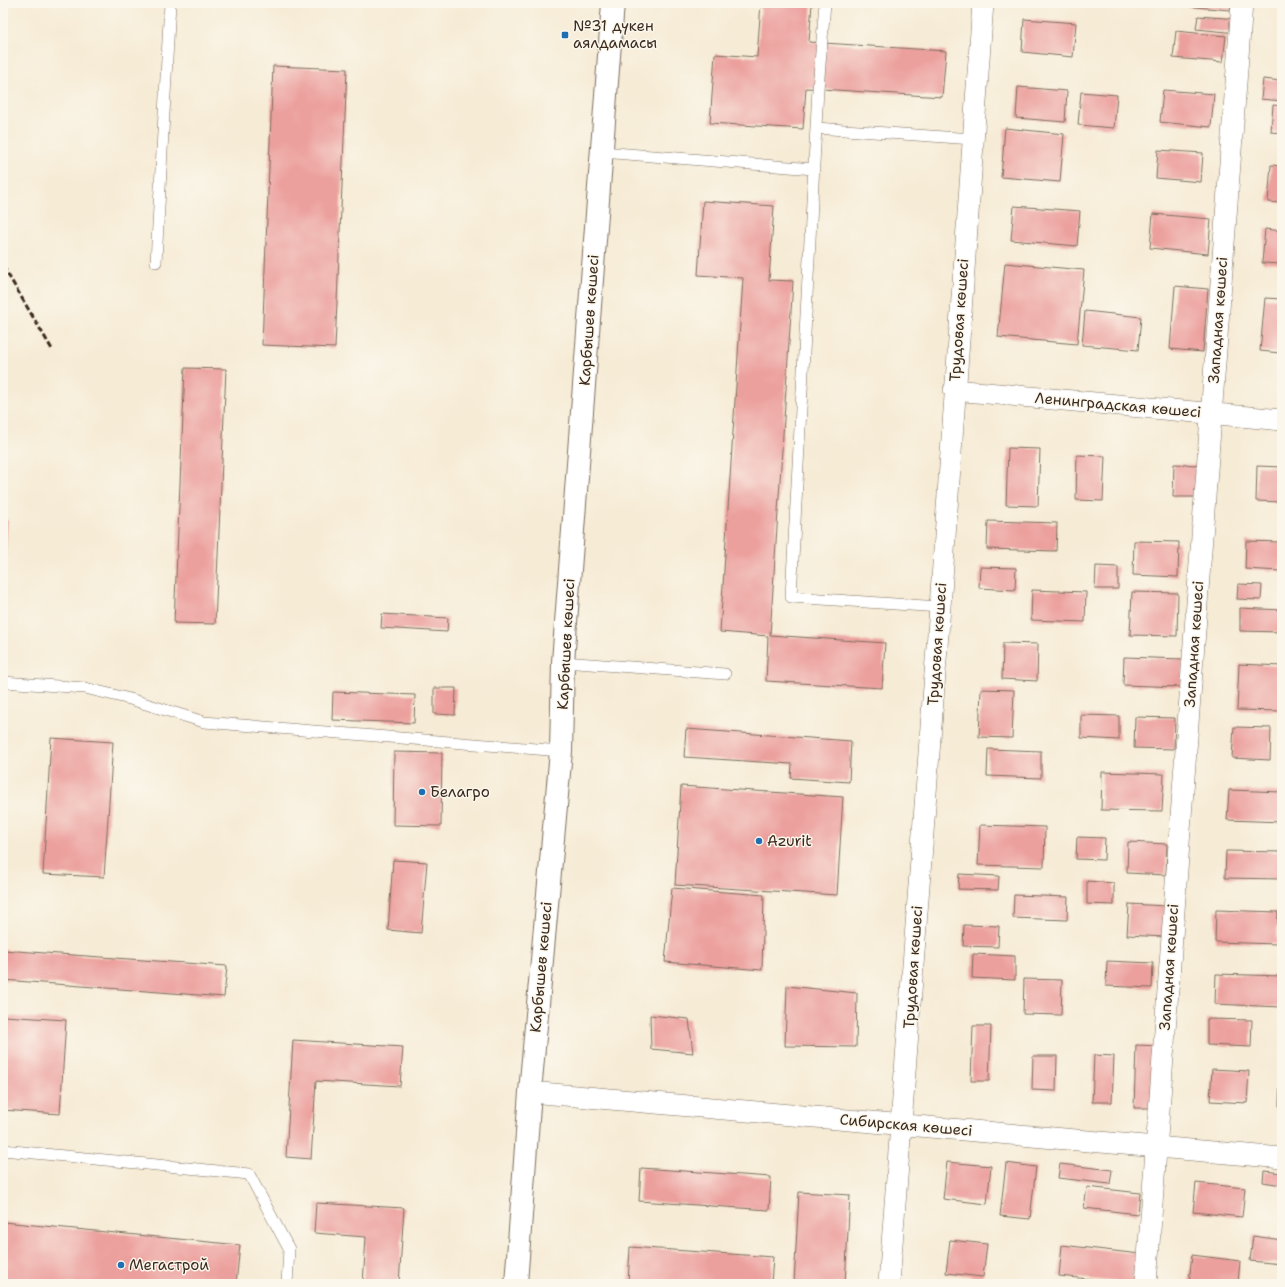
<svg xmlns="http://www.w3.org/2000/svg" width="1285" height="1287" viewBox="0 0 1285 1287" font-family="'Shantell Sans',sans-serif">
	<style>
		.building { fill: #eca09e }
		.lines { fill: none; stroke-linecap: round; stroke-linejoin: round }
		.service-casing { stroke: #7c6e5e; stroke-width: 12 }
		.minor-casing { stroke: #7c6e5e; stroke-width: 22 }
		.secondary-casing { stroke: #7c6e5e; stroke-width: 24 }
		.service { stroke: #fff; stroke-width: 11 }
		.minor { stroke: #fff; stroke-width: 21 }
		.secondary { stroke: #fff; stroke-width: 22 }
		.rail { stroke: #3b2a1e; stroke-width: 3; stroke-dasharray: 6 3; stroke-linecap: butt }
		.poi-dot { fill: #1f6fb2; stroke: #fbf7ec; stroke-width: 1.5 }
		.labels { text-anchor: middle; stroke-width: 3; stroke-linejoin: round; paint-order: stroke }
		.poi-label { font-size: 15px; fill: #3b2a1e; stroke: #fbf7ec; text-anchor: start }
		.street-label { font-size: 15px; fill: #3b2a1e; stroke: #fbf7ec }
	</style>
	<rect width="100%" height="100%" fill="#fbf7ec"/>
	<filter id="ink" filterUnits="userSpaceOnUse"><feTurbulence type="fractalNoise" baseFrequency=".025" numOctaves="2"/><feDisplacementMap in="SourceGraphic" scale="8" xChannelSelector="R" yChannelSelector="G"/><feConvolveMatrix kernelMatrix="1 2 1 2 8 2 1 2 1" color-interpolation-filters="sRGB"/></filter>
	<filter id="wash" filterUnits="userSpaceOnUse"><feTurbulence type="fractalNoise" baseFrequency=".012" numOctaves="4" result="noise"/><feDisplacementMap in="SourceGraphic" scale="16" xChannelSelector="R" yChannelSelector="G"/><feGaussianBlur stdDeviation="0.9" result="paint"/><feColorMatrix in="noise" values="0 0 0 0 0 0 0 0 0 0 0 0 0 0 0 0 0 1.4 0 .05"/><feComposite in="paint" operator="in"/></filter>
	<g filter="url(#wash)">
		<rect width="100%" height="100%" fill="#f6ebd5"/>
		<g id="blocks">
			<path class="building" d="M761,3H812L809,42L946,51L942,97L806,88L803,129L710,123L715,54L757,57Z
				M1173,3H1231L1230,10L1172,5Z
				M1198,16L1238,19L1237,33L1196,29Z
				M1024,19L1076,23L1073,57L1022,52Z
				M1176,31L1226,36L1223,62L1173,58Z
				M273,66L347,69L335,348L262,345Z
				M1263,79L1282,81V101L1261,99Z
				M1018,87L1067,91L1065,122L1016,118Z
				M1163,90L1214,94L1211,127L1160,122Z
				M1081,92L1117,95L1114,128L1078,125Z
				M1273,105L1282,106V133L1271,132Z
				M1005,128L1064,134L1060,182L1001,177Z
				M1158,150L1203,153L1201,182L1156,178Z
				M1271,165L1282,166V203L1268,202Z
				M703,201L774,206L769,280L793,281L770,635L885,643L882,688L766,681L768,636L720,632L743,278L698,275Z
				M1014,206L1080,211L1077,246L1011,240Z
				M1153,214L1211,219L1208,254L1150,248Z
				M1265,229L1282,231V264L1262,263Z
				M1005,263L1084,270L1077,344L998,337Z
				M1175,286L1208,289L1203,352L1170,349Z
				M1265,298L1282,299V331L1280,353L1260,351Z
				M1085,311L1141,317L1138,350L1082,345Z
				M185,368L226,369L215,624L174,623Z
				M1008,448L1040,449L1038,506L1006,505Z
				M1077,455L1105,456L1103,501L1076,500Z
				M1174,464L1199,465L1198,497H1173Z
				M1257,466L1282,467V502L1256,501Z
				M3,520H8L4,573H3Z
				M988,521L1057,523L1056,551L987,549Z
				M1134,541L1179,542L1178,577L1133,575Z
				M1246,541L1281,542L1280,571L1245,569Z
				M1096,566L1118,567V589H1095Z
				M980,567L1016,568L1015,590L979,588Z
				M1238,584L1262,585L1261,600L1237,599Z
				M1032,590L1086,592L1085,622L1031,620Z
				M1132,592L1178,593L1177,636L1130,635Z
				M1240,608L1282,610V632L1240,631Z
				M382,614L448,618L447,632L381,628Z
				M1003,643L1038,644L1037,681L1002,679Z
				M1124,657L1183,659L1182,687L1123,685Z
				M1239,664L1282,666V711L1237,710Z
				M434,688H456L455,715L434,714Z
				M981,689L1014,690L1012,738L979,737Z
				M333,692L415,695L414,723L332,720Z
				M1081,715L1119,716V740L1081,738Z
				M1135,717L1175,718L1174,749L1134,748Z
				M1234,727L1271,728L1270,760L1232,758Z
				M686,729L851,741L849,782L791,778L792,764L684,757Z
				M51,738L113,742L104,877L43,874Z
				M988,749L1041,751V778L987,776Z
				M394,752L442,753L441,826L393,825Z
				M1102,772L1164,774L1162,811L1101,810Z
				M681,786L843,797L837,895L675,885Z
				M1229,790L1282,792V822L1227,820Z
				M980,825L1045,827L1044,867L978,865Z
				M1077,837L1105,838L1104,860L1076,859Z
				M1128,842L1167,844L1166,875L1127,873Z
				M1226,851L1282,852V879L1225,878Z
				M393,860L427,862L421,933L388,930Z
				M959,874L999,876L998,890L958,889Z
				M1087,881L1114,883V905L1087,904Z
				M672,888L764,895L762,970L665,962Z
				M1014,895L1068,897L1067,920L1013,918Z
				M1129,904L1166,906L1165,937L1127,935Z
				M1216,910L1278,912L1277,944L1215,942Z
				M964,925L999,926L998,947L963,946Z
				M3,950L227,966L224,997L3,980Z
				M973,954L1015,956V980L972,978Z
				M1107,961L1153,963L1152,988L1106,986Z
				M1216,974L1282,976L1281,1007L1215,1004Z
				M1024,979L1062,980L1061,1015L1023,1014Z
				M787,986L857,993L856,1047L785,1046Z
				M650,1015L689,1019L693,1053L651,1049Z
				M3,1016L66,1020L60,1114L3,1110Z
				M1207,1019L1252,1020L1251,1047L1207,1045Z
				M973,1026H991L989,1081H971Z
				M293,1040L403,1047L400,1086L316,1081L311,1159L286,1157Z
				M1136,1045L1161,1046L1159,1108H1134Z
				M1094,1055L1114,1056L1112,1102H1092Z
				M1033,1056H1057L1056,1091L1032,1090Z
				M1280,1068H1282V1106H1279Z
				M1212,1069L1249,1071L1247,1103L1210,1101Z
				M947,1162L991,1166L987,1204L943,1199Z
				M1006,1163L1036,1167L1030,1219L1000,1216Z
				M1060,1164L1112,1170L1110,1184L1058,1178Z
				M641,1168L771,1177L769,1210L639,1201Z
				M1264,1171L1282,1173V1185L1263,1182Z
				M1196,1183L1245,1188L1242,1217L1193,1212Z
				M1087,1187L1140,1193L1138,1214L1084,1208Z
				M799,1192L850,1195L845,1284H794Z
				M316,1203L404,1208L399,1284H363L366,1237L314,1233Z
				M3,1222L240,1245L236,1284H3Z
				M1253,1236L1282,1240V1264L1250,1261Z
				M950,1240L987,1244L983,1277L946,1273Z
				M1062,1245L1140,1254L1137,1284L1059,1276Z
				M630,1247L773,1257L771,1284H628Z
				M1192,1255L1240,1261L1238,1284H1206L1189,1282Z"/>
		</g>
	</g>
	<g filter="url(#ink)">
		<use href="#blocks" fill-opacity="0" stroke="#7c6e5e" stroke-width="1"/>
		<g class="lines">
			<g class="service-casing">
				<path id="service" d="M825,3L818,89L791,597L940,607
					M816,128L973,139
					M602,152L814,169
					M156,262L170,3
					M563,662L725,674
					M3,682L85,688L130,699L204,722L561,751
					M3,1150L249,1174L289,1249L287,1284"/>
			</g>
			<g class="minor-casing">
				<path id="minor" d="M954,390L1282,420
					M530,1092L1282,1158
					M889,1284L940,607L983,3
					M1146,1284L1242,3"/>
			</g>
			<g class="secondary-casing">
				<path id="secondary" d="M516,1284L530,1092L561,751L563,662L613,3"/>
			</g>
			<use href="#service" class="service"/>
			<use href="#minor" class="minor"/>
			<use href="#secondary" class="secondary"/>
			<path class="rail" d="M3,266L53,351"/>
		</g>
	</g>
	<g class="poi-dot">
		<rect x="561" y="31" width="8" height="8" rx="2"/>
		<circle cx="422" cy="792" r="4"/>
		<circle cx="759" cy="841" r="4"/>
		<circle cx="121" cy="1265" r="4"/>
	</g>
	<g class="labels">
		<g class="poi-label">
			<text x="573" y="31">№31 дүкен<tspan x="573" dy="17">аялдамасы</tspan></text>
			<text x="430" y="797">Белагро</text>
			<text x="767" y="846">Azurit</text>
			<text x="129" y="1270">Мегастрой</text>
		</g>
		<g class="street-label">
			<text transform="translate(589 320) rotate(-86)" y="5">Карбышев көшесі</text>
			<text transform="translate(959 320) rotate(-86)" y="5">Трудовая көшесі</text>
			<text transform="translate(1218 320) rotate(-86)" y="5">Западная көшесі</text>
			<text transform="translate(1118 405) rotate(5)" y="5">Ленинградская көшесі</text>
			<text transform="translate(566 644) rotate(-87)" y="5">Карбышев көшесі</text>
			<text transform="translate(937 644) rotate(-86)" y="5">Трудовая көшесі</text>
			<text transform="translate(1194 644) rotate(-86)" y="5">Западная көшесі</text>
			<text transform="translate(541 967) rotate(-85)" y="5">Карбышев көшесі</text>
			<text transform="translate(913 967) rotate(-86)" y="5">Трудовая көшесі</text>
			<text transform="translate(1169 967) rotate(-86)" y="5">Западная көшесі</text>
			<text transform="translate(906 1125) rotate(5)" y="5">Сибирская көшесі</text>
		</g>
	</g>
	<rect width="1285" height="1287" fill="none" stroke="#fbf7ec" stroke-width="16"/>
</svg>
